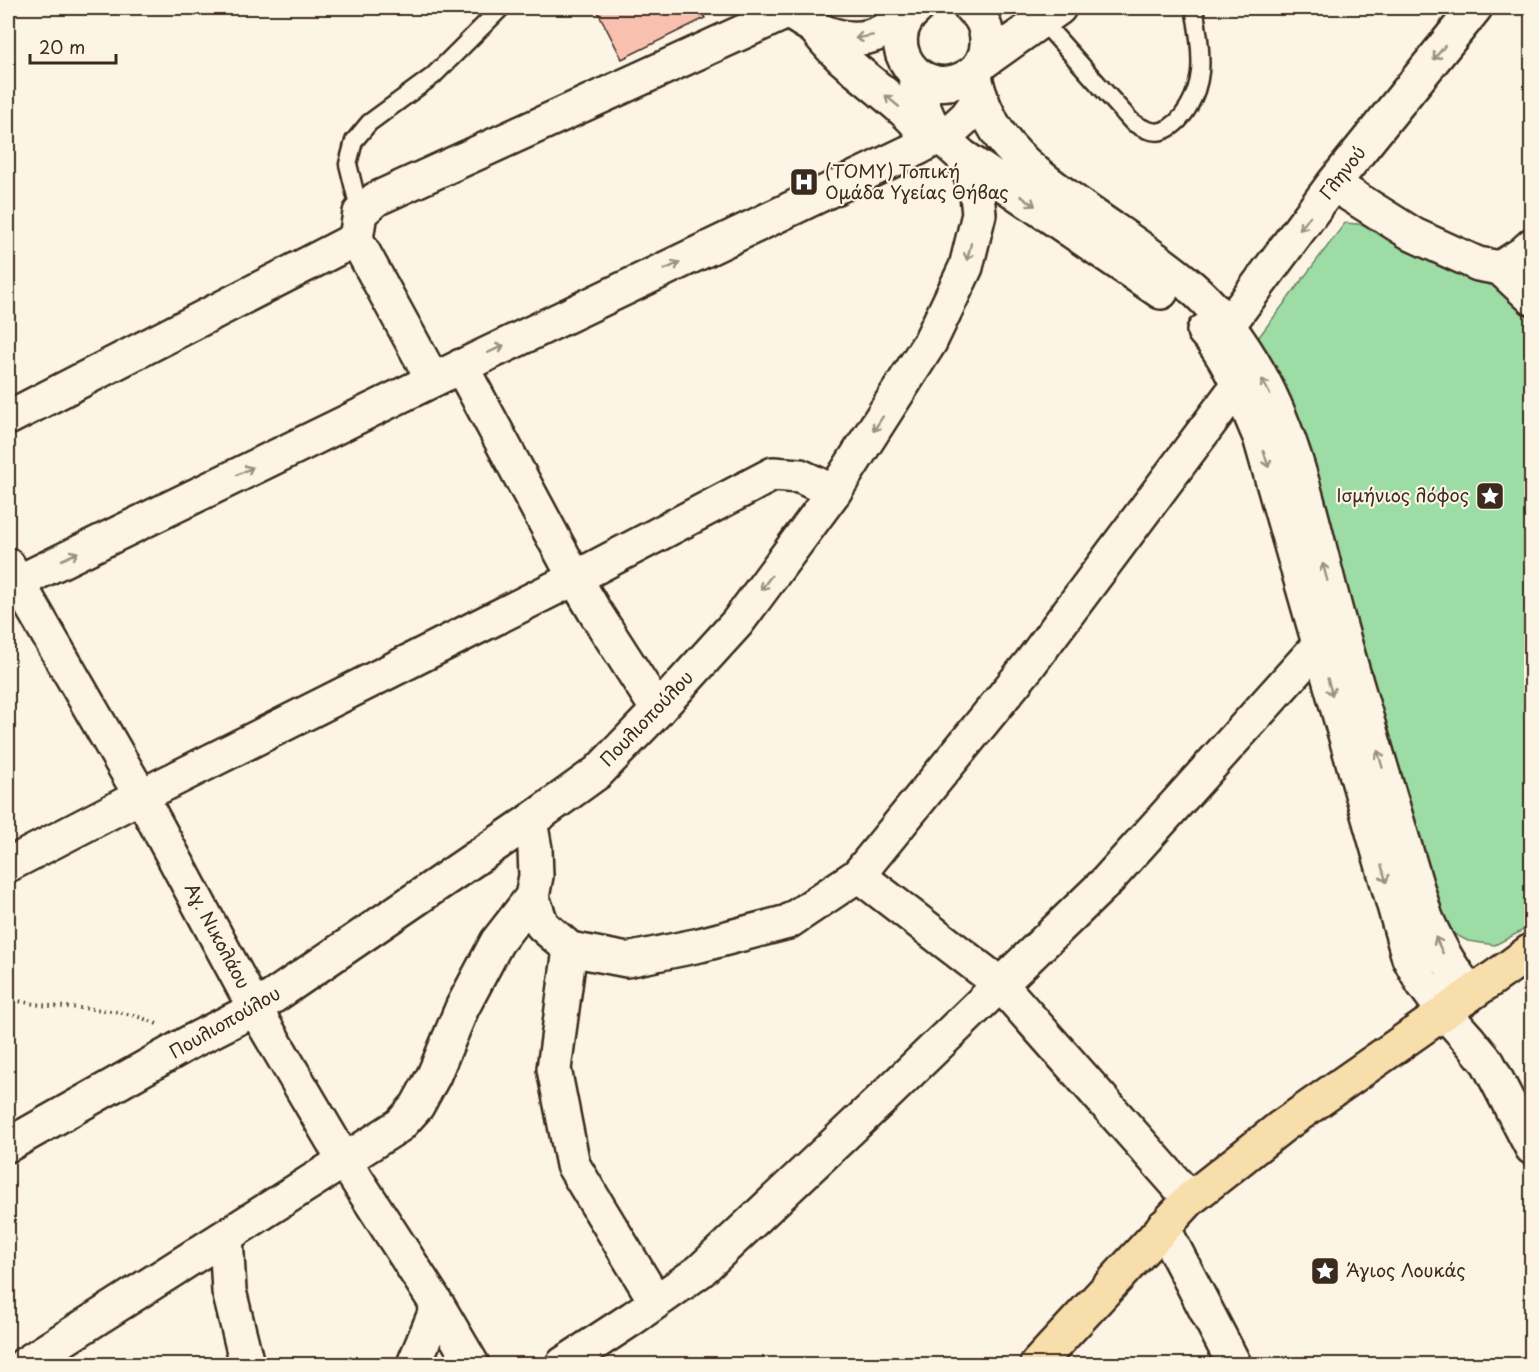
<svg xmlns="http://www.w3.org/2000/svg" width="1539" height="1372" viewBox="0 0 1539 1372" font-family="'Playpen Sans',sans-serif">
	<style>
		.green { fill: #9ddca5; stroke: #6c8362; stroke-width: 1.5 }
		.building { fill: #f9c0af; stroke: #3b2a1e; stroke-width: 1.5 }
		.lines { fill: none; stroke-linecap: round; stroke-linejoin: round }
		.service-casing { stroke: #3b2a1e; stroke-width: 21 }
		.minor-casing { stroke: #3b2a1e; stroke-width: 38 }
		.tertiary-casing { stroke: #3b2a1e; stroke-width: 38 }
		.primary-casing { stroke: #3b2a1e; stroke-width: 38 }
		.path { stroke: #3b2a1e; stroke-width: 4; stroke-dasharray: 1.5 4.5; stroke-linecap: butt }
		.service { stroke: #fcf5e5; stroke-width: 16 }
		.minor { stroke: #fcf5e5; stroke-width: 33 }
		.tertiary { stroke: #fcf5e5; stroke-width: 33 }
		.primary { stroke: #f8deab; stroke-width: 33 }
		.oneway { stroke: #9c9082 }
		.labels { text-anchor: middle; stroke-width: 4.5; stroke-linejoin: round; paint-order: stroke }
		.poi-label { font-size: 18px; fill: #3b2a1e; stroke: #fcf5e5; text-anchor: start }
		.street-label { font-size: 18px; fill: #3b2a1e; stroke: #fcf5e5 }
	</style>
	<rect width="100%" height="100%" fill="#fcf5e5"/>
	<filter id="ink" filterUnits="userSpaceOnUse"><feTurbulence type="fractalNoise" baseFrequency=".0167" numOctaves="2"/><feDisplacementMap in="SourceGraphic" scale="12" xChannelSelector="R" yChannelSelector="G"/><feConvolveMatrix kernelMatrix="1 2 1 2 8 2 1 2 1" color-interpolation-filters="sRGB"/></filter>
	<g filter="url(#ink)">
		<path class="green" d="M1345,223L1370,225L1490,283L1531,313V926L1495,945L1468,941L1448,931L1425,893L1252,346Z"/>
		<path class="building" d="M596,8H699L705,18L622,59Z"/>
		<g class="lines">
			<g class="service-casing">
				<path id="service" d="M1042,21L1132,122C1141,127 1151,134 1162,131C1184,124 1198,93 1200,72C1202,51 1198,28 1194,8
					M360,213L348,164L354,141L369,123L433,76L501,8"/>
			</g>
			<g class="minor-casing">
				<path id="minor" d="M814,27C825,41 836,54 850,65C864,78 914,115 920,129C922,135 921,141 920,147
					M983,62L1059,8
					M1333,184L1414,235L1478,264L1500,268L1522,254L1532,245
					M1500,268L1532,298
					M1215,343L1333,184L1475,8
					M461,366L575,578L595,612L658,710
					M433,380L356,239L360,213L376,199L789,11
					M8,418L356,239
					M8,565L141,796L255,1009L344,1160L438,1306L472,1364
					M8,587L433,380L920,147L954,128L966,117L980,98
					M8,865L141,796L575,578L773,474L800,476L834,492
					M858,875L1000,984L1190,1199
					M532,897L542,925L570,949
					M1444,1012L1469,1040L1488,1063L1532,1148
					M1163,1227L1234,1364
					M226,1236L229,1291L247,1364
					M656,1302L573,1165L554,1069L570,949L627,960L700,945L788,922L858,875L1029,665L1238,385
					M25,1364L400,1125L417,1106L434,1075L462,1008L497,942L532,897L536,876L535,849L530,821
					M414,1364L438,1306
					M563,1364L633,1318L700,1271L882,1099L1106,882L1318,646"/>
			</g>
			<g class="tertiary-casing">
				<path id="tertiary" d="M784,8C813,29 848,50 883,31C894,26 904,16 914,9
					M917,8C875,41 920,107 970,75C980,69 987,56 987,44C988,30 982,15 971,8
					M974,73C979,96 987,117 1001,137C1022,165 1051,185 1080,206C1116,232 1155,256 1189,285C1214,306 1235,333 1252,361C1298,437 1313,528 1336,612C1364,714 1396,816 1426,918C1439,947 1451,969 1471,993
					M962,156L1161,292
					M1204,331C1231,360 1244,401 1260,437L1409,958L1422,982L1444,1012
					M8,1145L192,1041L255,1009L530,821L598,772L658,710L737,623L834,492L930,342L966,267L979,214L977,195L970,174L962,156L941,137L929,120L921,101L914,72"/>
			</g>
			<g class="primary-casing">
				<path id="primary" d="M1037,1364L1190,1199L1281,1127L1512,965L1532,950"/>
			</g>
			<path class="path" d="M8,999C18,1001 29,1003 40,1005C79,1009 121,1007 157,1024"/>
			<use href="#service" class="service"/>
			<use href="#minor" class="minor"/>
			<use href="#tertiary" class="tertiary"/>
			<use href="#primary" class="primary"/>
		</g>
		<defs><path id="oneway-shaft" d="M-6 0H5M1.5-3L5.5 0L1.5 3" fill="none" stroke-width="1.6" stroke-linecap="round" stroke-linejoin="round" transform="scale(1.5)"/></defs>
		<g class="oneway">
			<use href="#oneway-shaft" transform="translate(864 37) rotate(170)"/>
			<use href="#oneway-shaft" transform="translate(1439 53) rotate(129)"/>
			<use href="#oneway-shaft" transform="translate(892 101) rotate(-140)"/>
			<use href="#oneway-shaft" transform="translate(1028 201) rotate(34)"/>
			<use href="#oneway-shaft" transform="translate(1305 223) rotate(127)"/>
			<use href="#oneway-shaft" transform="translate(969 252) rotate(103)"/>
			<use href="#oneway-shaft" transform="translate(672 266) rotate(-25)"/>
			<use href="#oneway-shaft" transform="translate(496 349) rotate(-25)"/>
			<use href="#oneway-shaft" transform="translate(1266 387) rotate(-117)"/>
			<use href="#oneway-shaft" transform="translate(878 424) rotate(123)"/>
			<use href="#oneway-shaft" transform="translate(1266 459) rotate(73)"/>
			<use href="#oneway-shaft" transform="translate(245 471) rotate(-26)"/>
			<use href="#oneway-shaft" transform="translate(70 556) rotate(-26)"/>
			<use href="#oneway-shaft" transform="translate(1325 572) rotate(-105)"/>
			<use href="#oneway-shaft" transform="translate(766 583) rotate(126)"/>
			<use href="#oneway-shaft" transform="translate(1330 687) rotate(74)"/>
			<use href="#oneway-shaft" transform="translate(1380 759) rotate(-106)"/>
			<use href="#oneway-shaft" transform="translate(1384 874) rotate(74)"/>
			<use href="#oneway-shaft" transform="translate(1439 945) rotate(-115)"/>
		</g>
	</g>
	<defs>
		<g id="hospital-square" transform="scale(1.5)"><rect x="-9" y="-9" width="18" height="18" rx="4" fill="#3b2a1e" stroke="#fcf5e5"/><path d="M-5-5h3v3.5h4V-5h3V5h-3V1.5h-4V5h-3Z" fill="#fff"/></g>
		<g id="sight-square" transform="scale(1.5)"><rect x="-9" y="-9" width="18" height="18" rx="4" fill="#3b2a1e" stroke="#fcf5e5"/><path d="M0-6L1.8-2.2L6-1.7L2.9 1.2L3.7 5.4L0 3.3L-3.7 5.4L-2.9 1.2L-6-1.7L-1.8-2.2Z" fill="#fff"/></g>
	</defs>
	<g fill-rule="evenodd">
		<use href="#hospital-square" x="804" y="182"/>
		<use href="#sight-square" x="1490" y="496"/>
		<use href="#sight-square" x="1325" y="1271"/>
	</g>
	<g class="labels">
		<g class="poi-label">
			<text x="825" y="178">(ΤΟΜΥ) Τοπική<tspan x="825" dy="21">Ομάδα Υγείας Θήβας</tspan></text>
			<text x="1469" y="502" text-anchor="end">Ισμήνιος λόφος</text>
			<text x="1346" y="1277">Άγιος Λουκάς</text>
		</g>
		<g class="street-label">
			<text transform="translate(1343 173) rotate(-52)" y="6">Γληνού</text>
			<text transform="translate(647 719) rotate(-46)" y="6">Πουλιοπούλου</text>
			<text transform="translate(217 936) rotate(62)" y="6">Αγ. Νικολάου</text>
			<text transform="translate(225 1023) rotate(-30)" y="6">Πουλιοπούλου</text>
		</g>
	</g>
	<rect width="1539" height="1372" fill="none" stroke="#fcf5e5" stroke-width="30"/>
	<rect x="15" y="15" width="1509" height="1342" fill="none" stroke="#3b2a1e" stroke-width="2" filter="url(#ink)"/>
	<path d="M30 54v9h86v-9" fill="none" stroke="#3b2a1e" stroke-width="3"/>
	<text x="39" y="54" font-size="18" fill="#3b2a1e" stroke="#fcf5e5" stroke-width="4.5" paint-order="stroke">20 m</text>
</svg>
